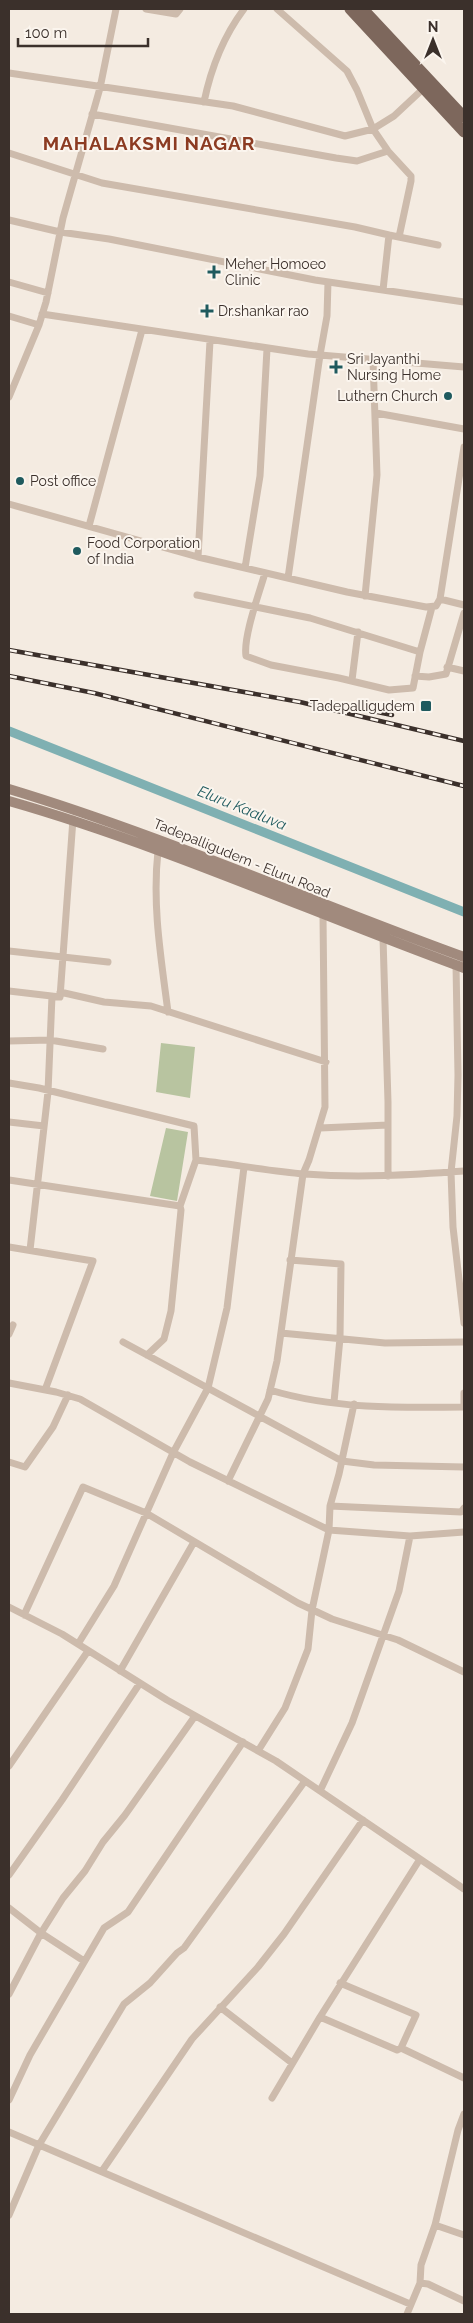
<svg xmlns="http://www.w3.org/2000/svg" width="473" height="2323" viewBox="0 0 473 2323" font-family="Raleway,sans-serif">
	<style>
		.green { fill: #b8c4a0 }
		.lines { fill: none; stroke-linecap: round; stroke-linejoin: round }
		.canal { stroke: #7fb0b2; stroke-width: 9 }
		.street { stroke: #cdbbac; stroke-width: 7 }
		.secondary { stroke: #a18a7d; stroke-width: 10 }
		.primary { stroke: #7d675c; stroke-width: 11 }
		.rail-casing { stroke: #3b302b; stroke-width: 4.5 }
		.rail { stroke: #fbf5ee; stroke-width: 2.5; stroke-dasharray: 8; stroke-linecap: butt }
		.poi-dot { fill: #1f5a5e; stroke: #fbf5ee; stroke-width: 2 }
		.labels { text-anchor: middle; stroke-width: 4; stroke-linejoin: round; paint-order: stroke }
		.poi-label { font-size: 14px; fill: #3b302b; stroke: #fbf5ee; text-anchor: start }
		.street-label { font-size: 14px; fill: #3b302b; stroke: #fbf5ee }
		.water-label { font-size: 15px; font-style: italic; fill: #1f5a5e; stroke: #fbf5ee }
		.district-label { font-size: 19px; font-weight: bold; letter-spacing: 1px; fill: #8c3b22; stroke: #fbf5ee }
	</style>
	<rect width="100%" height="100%" fill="#f4ebe1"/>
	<path class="green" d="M161,1043L195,1047L190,1098L156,1092Z
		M166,1128L188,1132L177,1201L150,1196Z"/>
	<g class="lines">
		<path class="canal" d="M9,731L464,912"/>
		<path class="street" d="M146,9L176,14L180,9
			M277,9L347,71L357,90L373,129L388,151L411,176V181L399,237
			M9,73L233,106L345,136L373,129L394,116L424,88
			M204,102C211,68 223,37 244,9
			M92,114L336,158L357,161L388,151
			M9,153L102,183L355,227L389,235L383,290
			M9,220L60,232L109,239L315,280L464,302
			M389,235L438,245
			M9,282L48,293
			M42,314L308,354L464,367
			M9,316L39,325
			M9,397L39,325L46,302L63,218L100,88L116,9
			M376,413L464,429
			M9,504L198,557L347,592L426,607L436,606L440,599L464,447
			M89,526L142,330
			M198,557L210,341
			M245,568L260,476L267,349
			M288,578L320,355L327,316L328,282
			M197,595L310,618L420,652L413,688L389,690L339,678L271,665L246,656C243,637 259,594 265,573
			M365,596L377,475L373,360
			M440,599L464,605
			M420,652L432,607
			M447,667L464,671
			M415,676L429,677L446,674L464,613
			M352,680L358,632
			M158,851C152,905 161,958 168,1012
			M383,938L388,1102V1176
			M9,951L108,962
			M456,965L458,1075L457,1116L451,1172L453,1227L464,1323
			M9,991L60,997L73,819
			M60,992L104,1002L151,1006L326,1062
			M9,1041L50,1040L103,1049
			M9,1083L39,1088L194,1126L196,1160L180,1206L181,1210L171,1311L164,1339L147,1355
			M9,1122L44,1126
			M320,1128L388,1125
			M196,1160C232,1164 268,1171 305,1174C358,1178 411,1175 464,1171
			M9,1180L180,1206
			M9,1247L93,1261L45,1390
			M30,1250L48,1092L52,996
			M290,1260L341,1264L340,1338L334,1402
			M281,1333L385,1343L464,1342
			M9,1334L13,1325
			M123,1342L342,1461L374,1465L464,1467
			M9,1383L56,1392L80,1399L190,1462L329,1530L410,1536L464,1532
			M270,1390C332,1409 400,1408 464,1407
			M464,1407V1393
			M9,1462L25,1467L53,1427L68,1395
			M228,1481L268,1399L277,1361L303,1174L309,1160L325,1107L323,915
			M330,1506L461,1512L464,1508
			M9,1607L62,1634L167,1700L276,1761L464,1889
			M24,1615L83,1487L146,1513L298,1603L332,1619L398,1640L464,1672
			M78,1644L114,1586L173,1453L208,1388L227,1308L244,1167
			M120,1671L194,1542
			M258,1751L285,1708L308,1649L312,1610L329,1530L330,1506L339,1474L354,1404
			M9,1766L88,1651
			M320,1791L352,1723L399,1591L410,1536
			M9,1875L62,1800L140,1683
			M9,1908L41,1933L84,1961
			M340,1983L416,2015L401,2048
			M9,1994L41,1933L63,1898L85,1871L103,1842L125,1815L195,1716
			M220,2007L292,2063
			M320,2017L420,1859
			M272,2098L320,2017L397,2050L401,2048L464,2078
			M9,2100L30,2055L104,1928L128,1912L243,1742
			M9,2132L410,2304
			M102,2171L192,2039L258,1967L284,1934L363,1820
			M9,2215L39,2145L124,2004L150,1983L177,1953L184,1948L305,1781
			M435,2225L464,2235
			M420,2283L428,2284L464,2301
			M407,2314L420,2283L421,2265L435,2225L458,2130L464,2114"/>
		<path class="secondary" d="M9,789C164,836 312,902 464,957
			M9,801C163,845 313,913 464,968"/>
		<path class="primary" d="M350,9L464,132
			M363,9L464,117"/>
		<g class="rail-casing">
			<path id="rail" d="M9,650L300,702L464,741
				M9,676L94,693L464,786
				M358,708L392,715"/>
		</g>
		<use href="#rail" class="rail"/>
	</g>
	<g class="poi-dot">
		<path d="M211.5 264.5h5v5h5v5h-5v5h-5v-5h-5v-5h5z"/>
		<path d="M204.5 303.5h5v5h5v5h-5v5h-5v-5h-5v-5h5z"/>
		<path d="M333.5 359.5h5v5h5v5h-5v5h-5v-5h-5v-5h5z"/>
		<circle cx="448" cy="396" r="5"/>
		<circle cx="20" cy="481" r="5"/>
		<circle cx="77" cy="551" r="5"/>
		<rect x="420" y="700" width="12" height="12" rx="2.5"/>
	</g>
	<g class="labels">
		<g class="poi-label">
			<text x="225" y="269">Meher Homoeo<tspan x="225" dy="16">Clinic</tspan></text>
			<text x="218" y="316">Dr.shankar rao</text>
			<text x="347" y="364">Sri Jayanthi<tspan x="347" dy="16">Nursing Home</tspan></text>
			<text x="438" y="401" text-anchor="end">Luthern Church</text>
			<text x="30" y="486">Post office</text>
			<text x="87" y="548">Food Corporation<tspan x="87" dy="16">of India</tspan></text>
			<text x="415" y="711" text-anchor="end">Tadepalligudem</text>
		</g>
		<g class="street-label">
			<text transform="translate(242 858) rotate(22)" y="5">Tadepalligudem - Eluru Road</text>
		</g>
		<g class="water-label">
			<text transform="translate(242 808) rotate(22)" y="5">Eluru Kaaluva</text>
		</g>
		<g class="district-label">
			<text x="149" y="150">MAHALAKSMI NAGAR</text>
		</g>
	</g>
	<rect width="473" height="2323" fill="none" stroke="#3b302b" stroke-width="20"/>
	<g transform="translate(433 40)" stroke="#fbf5ee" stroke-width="4" paint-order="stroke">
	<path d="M0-4L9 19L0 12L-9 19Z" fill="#3b302b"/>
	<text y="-8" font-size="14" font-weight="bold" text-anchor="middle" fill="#3b302b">N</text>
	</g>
	<path d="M18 38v8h130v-8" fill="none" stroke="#3b302b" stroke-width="2.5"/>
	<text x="25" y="38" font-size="15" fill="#3b302b" stroke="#fbf5ee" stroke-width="4" paint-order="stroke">100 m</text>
</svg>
